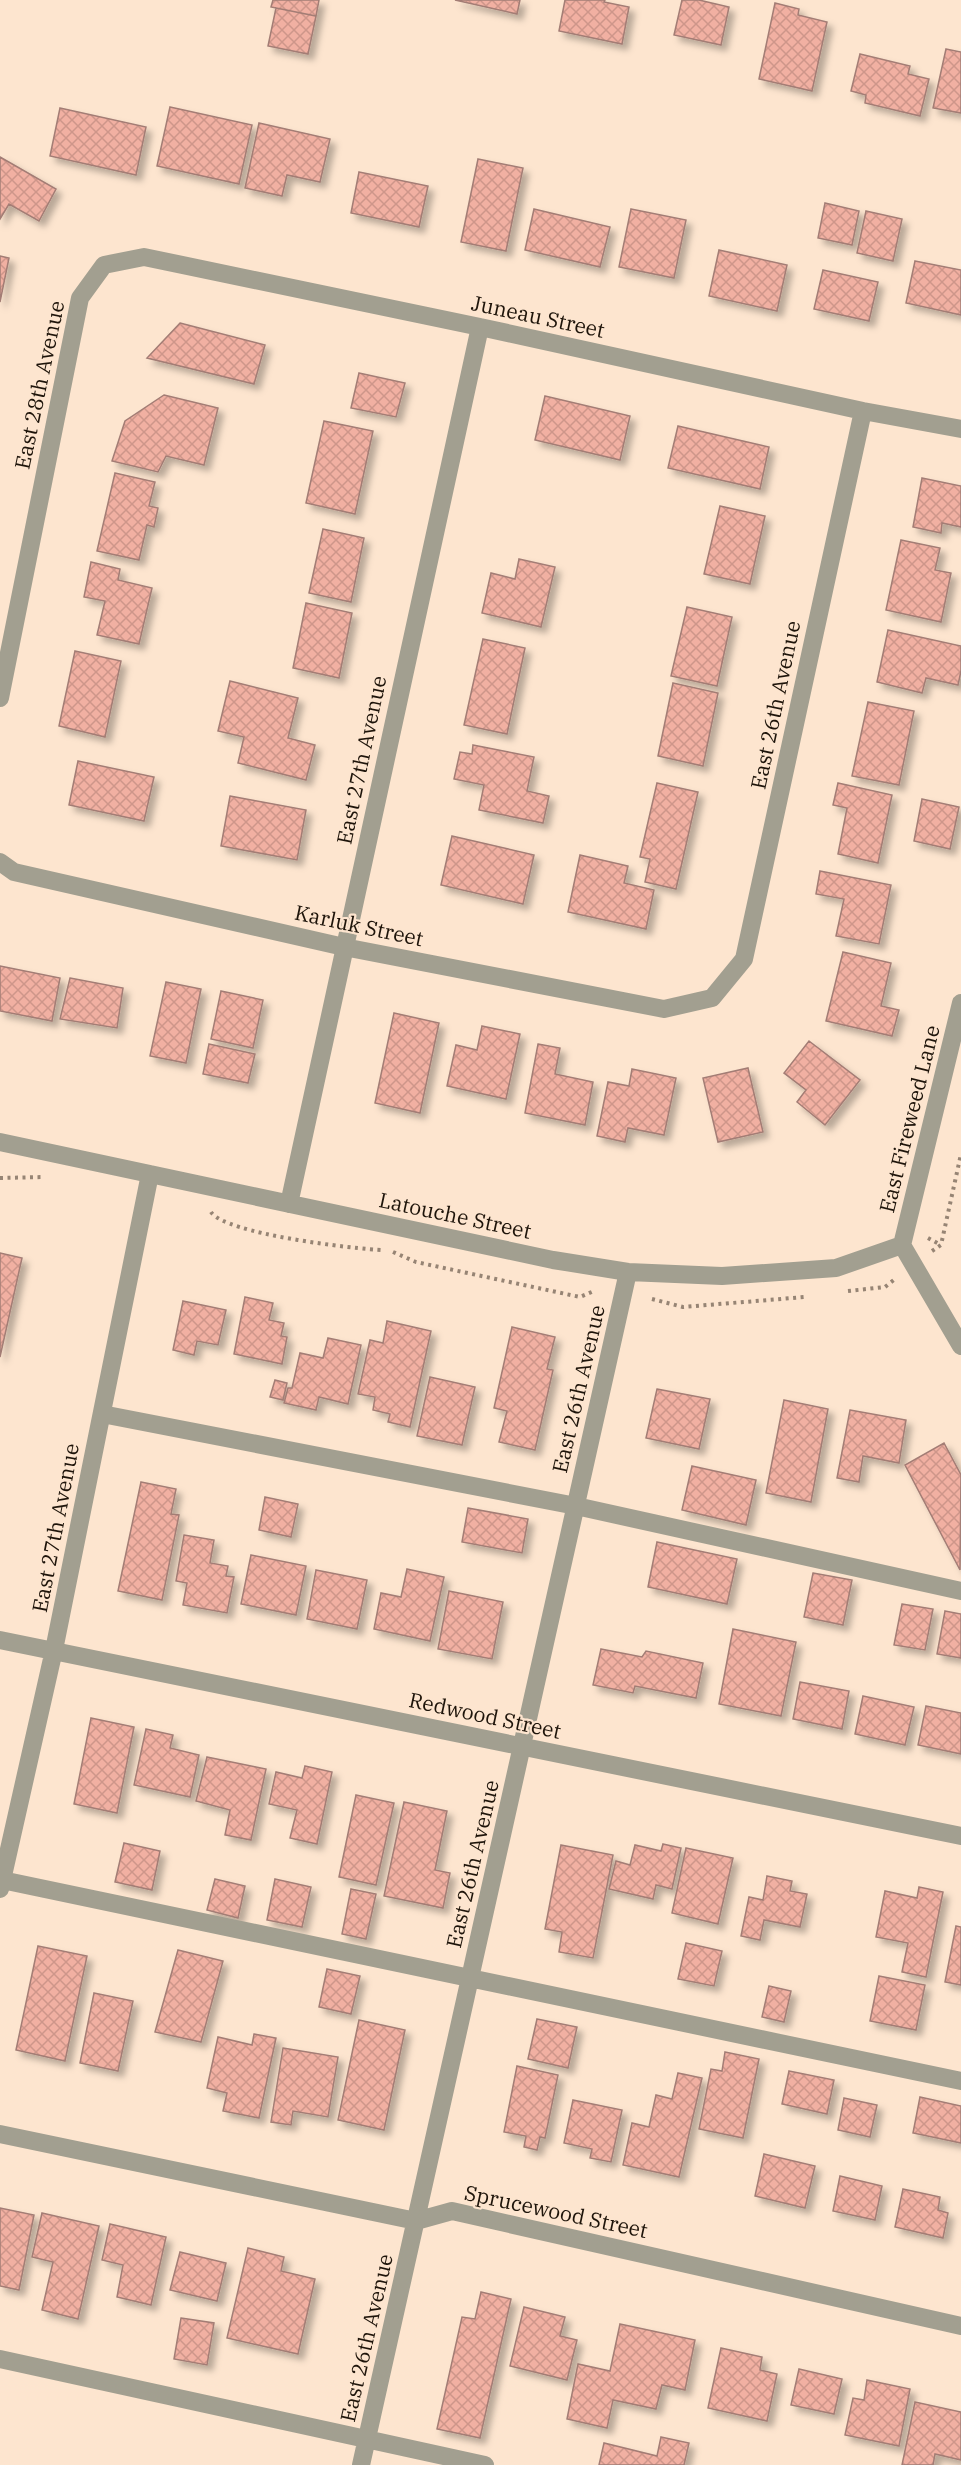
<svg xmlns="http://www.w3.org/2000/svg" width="961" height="2465" viewBox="0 0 961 2465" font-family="'IBM Plex Serif',serif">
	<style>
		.building { fill: url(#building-cross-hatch); stroke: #a37d75; stroke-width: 1.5; filter: url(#shadow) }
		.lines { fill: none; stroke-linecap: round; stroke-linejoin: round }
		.path { stroke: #968474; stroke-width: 4; stroke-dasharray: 3 4.5; stroke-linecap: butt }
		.minor { stroke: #a29f90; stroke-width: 18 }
		.labels { text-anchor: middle; stroke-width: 4.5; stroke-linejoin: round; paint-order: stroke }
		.street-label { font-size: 21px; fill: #1e140a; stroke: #fde5cf }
	</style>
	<defs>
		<pattern id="building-cross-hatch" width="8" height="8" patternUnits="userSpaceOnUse" patternTransform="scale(1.5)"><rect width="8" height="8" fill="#f1b0a2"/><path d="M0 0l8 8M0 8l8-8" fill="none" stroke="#ce968a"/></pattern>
		<filter id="shadow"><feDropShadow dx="5.5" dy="5.5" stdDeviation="3" flood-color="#0004"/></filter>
	</defs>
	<rect width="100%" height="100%" fill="#fde5cf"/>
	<path class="building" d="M273,0H319L316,16L271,7Z
		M455,0H520L517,14Z
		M565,0H605L604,2L629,7L622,44L559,31Z
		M682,0H699L729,7L721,45L674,35Z
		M775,3L799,9L798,15L827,22L812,91L759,79Z
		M276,8L316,16L308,54L268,46Z
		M946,49L961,52V113L933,108Z
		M860,54L910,66L908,74L929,79L920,116L865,103L866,95L851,91Z
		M170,107L252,125L239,184L157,166Z
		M60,108L146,127L136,175L50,156Z
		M259,123L330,139L320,182L287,175L282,196L245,188Z
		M0,157L56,189L39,221L9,204L0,219Z
		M478,159L523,168L506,251L461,242Z
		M359,172L428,186L419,227L351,213Z
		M825,203L859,211L852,245L818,238Z
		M534,209L610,227L600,267L525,250Z
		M631,209L686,220L674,278L619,267Z
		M866,211L902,219L893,261L857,253Z
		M719,250L787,265L777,311L709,296Z
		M0,256L9,258L0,302Z
		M915,261L961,270V315L906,303Z
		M823,270L878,282L869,321L814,309Z
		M180,323L265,345L254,384L147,358Z
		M359,373L405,383L396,417L351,408Z
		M164,395L218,408L204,465L166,456L158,472L112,461L125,421Z
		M545,396L630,416L620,460L535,440Z
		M324,421L373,431L355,514L306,503Z
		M678,426L769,447L760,489L668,468Z
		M115,473L155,482L149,506L158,508L154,527L147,525L139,560L97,551Z
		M922,478L961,486V527L942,523L941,533L913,527Z
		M720,506L765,516L750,584L704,574Z
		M323,529L364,538L351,602L309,593Z
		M901,540L940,548L935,570L951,573L941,622L886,610Z
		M519,559L555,567L541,627L482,613L491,573L515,579Z
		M91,562L120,569L118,580L152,588L139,644L97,635L105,601L84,597Z
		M306,603L352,613L339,678L293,668Z
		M687,607L732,617L717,686L671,676Z
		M888,630L961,646V671L958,685L926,678L922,693L877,682Z
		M483,639L525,648L507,734L464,725Z
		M75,651L121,661L105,737L59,726Z
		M230,681L298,698L288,738L315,745L306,780L238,763L244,737L218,731Z
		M673,683L718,693L703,766L658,756Z
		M868,702L914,711L899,785L852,776Z
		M473,745L534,757L527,791L549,796L543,823L479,810L484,785L454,779L460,752L472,754Z
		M78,761L154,777L144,821L69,805Z
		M657,783L698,792L676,889L645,882L650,859L640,857Z
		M838,783L892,795L878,863L838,854L847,808L833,805Z
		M230,796L306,810L297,860L221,846Z
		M922,799L959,807L950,849L914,841Z
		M452,836L534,855L523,904L441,885Z
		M580,855L628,866L624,883L654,890L646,929L568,912Z
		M820,871L891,885L879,944L836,936L844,899L816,894Z
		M843,952L891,963L881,1006L899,1010L892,1036L826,1021Z
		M0,966L60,978L52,1021L0,1011Z
		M70,978L123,988L117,1028L60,1019Z
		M166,982L201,989L186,1063L150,1056Z
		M221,991L263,1000L253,1048L211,1039Z
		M394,1013L439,1023L420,1113L375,1103Z
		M482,1026L520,1034L506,1099L447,1086L456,1045L477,1050Z
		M809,1041L860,1080L825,1125L797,1102L806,1090L784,1073Z
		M209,1044L255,1054L248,1083L203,1074Z
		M538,1044L560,1048L555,1074L593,1082L585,1125L525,1113Z
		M748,1068L763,1132L718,1142L703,1078Z
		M632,1069L676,1078L664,1135L628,1128L625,1142L597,1136L608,1082L629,1086Z
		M0,1253L22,1258L0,1357Z
		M245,1297L273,1303L269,1320L284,1323L281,1336L287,1337L282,1364L234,1354Z
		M183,1301L226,1310L218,1345L197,1341L194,1355L173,1350Z
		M387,1321L431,1331L410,1427L388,1422L390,1414L373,1410L375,1397L358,1394L370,1340L383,1343Z
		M512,1327L555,1337L547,1369L553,1370L535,1450L499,1442L507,1411L494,1408Z
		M328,1338L361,1345L348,1404L319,1397L316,1410L284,1403L288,1388H292L300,1353L323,1358Z
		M430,1377L475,1387L462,1445L417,1436Z
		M275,1380L287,1383L283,1400L270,1397Z
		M657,1389L710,1399L699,1449L646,1438Z
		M784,1400L828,1409L811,1502L766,1493Z
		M850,1410L906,1420L899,1463L863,1456L859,1482L837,1478Z
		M944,1443L961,1475L960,1570L905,1465Z
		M692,1466L756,1480L746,1525L682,1510Z
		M141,1482L176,1489L171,1514L179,1515L162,1600L118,1591Z
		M265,1497L298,1504L291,1537L259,1530Z
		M468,1508L528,1519L522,1553L462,1542Z
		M184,1535L214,1540L210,1563L228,1566L226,1576L234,1577L227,1613L183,1605L187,1583L176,1581Z
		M657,1542L737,1559L727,1604L648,1587Z
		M251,1555L306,1566L296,1615L241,1604Z
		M407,1569L444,1577L430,1641L374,1629L381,1593L401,1597Z
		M316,1570L367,1580L357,1629L307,1619Z
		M813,1573L852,1580L843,1625L804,1617Z
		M449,1591L503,1602L492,1659L438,1649Z
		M902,1604L933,1609L925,1650L894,1645Z
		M945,1611L961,1614V1658L937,1654Z
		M733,1629L796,1642L781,1716L719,1704Z
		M601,1649L642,1657L646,1651L703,1663L696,1698L635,1686L633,1693L593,1685Z
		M800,1682L849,1691L842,1729L793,1719Z
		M863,1696L914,1707L905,1745L855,1734Z
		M926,1706L961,1713V1754L918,1745Z
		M91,1718L134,1727L117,1813L74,1804Z
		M146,1729L173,1735L170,1748L199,1755L190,1797L134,1785Z
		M207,1757L266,1769L251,1840L225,1835L230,1810L196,1801Z
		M305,1766L332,1772L317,1844L290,1838L297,1810L269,1804L276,1772L302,1778Z
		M356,1795L394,1803L376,1885L339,1877Z
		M404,1802L447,1811L435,1870L450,1873L443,1908L384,1896Z
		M124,1843L160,1851L152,1890L115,1882Z
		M663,1844L681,1848L672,1889L656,1885L653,1899L609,1889L616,1861L630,1865L635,1845L661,1851Z
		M561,1845L613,1855L593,1958L559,1952L562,1932L545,1929Z
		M686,1848L733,1858L718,1924L672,1913Z
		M767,1876L792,1881L790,1891L807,1894L800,1927L764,1920L760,1940L741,1936L749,1897L763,1900Z
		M215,1879L245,1886L238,1918L207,1910Z
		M275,1879L311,1887L302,1927L267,1920Z
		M919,1887L943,1892L926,1977L902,1972L908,1943L876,1937L885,1891L917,1898Z
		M351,1889L376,1894L366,1939L342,1934Z
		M956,1926L961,1927V1985L945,1982Z
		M686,1943L722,1951L714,1986L678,1979Z
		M38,1946L87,1956L65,2061L16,2050Z
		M178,1950L223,1961L201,2042L155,2032Z
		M327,1969L360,1976L351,2014L319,2007Z
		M879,1976L925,1985L916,2030L870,2021Z
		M769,1986L791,1991L784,2022L762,2017Z
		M94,1993L133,2001L118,2071L80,2063Z
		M537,2019L577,2027L568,2068L528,2059Z
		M359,2020L405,2030L384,2130L338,2120Z
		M254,2034L276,2038L259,2118L223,2111L227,2093L207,2088L218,2037L252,2045Z
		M283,2048L338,2057L328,2117L293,2111L291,2125L271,2122Z
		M725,2052L759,2059L743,2138L699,2129L711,2069L722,2071Z
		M517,2066L558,2075L545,2138L540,2137L537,2150L524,2147L526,2136L504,2132Z
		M789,2071L834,2080L827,2114L782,2104Z
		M678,2073L702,2078L679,2177L623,2165L632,2123L649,2127L656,2095L672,2099Z
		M920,2097L961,2106V2143L913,2133Z
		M844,2098L877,2105L870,2137L838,2130Z
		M573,2100L622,2110L611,2162L590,2158L592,2149L564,2143Z
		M764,2154L815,2166L805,2208L755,2196Z
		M840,2176L882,2186L875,2220L833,2211Z
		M903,2189L940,2197L938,2210L948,2213L943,2238L895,2227Z
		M0,2208L34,2215L19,2290L0,2286Z
		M42,2213L99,2226L78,2319L42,2310L53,2262L32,2257Z
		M110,2224L166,2237L151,2305L117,2297L123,2265L102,2260Z
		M248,2248L284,2257L281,2271L315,2279L298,2354L227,2338Z
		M180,2252L226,2263L217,2301L170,2290Z
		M481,2292L511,2299L480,2438L437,2429L462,2317L475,2319Z
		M524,2307L565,2317L560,2336L577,2340L567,2380L510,2366Z
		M181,2318L214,2323L207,2365L174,2359Z
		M620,2324L695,2340L685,2390L662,2385L656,2409L613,2400L607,2428L567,2419L578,2364L610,2371Z
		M721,2348L762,2357L760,2370L777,2374L767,2421L708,2408Z
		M799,2369L842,2379L834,2414L791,2405Z
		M867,2380L910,2389L899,2446L845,2435L853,2398L864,2400Z
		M915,2402L961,2412V2460L935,2454L933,2465H902Z
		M661,2437L689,2443L684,2465H599L604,2443L657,2456Z"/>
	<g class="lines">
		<path class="path" d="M0,1178L44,1177
			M211,1212C225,1234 354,1249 383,1250
			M928,1238L941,1245
			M932,1251L941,1245L961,1154
			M393,1252L416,1262L580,1297L594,1291
			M848,1291L885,1287L895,1279
			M652,1299L683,1307L805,1297"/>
		<path class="minor" d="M0,698L80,298L104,265L144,257L480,327L863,411L961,429
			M0,862L14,872L344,947L664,1009L712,998L744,959L863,411
			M0,1142L553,1260L628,1272L722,1276L836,1268L902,1245
			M289,1204L480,327
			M902,1245L961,1003
			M902,1245L961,1346
			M102,1414L576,1506L961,1591
			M0,1640L961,1836
			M2,1880L961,2081
			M0,1889L54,1650L150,1174
			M0,2134L416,2221L452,2211L961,2326
			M0,2359L485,2465
			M361,2465L628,1272"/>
	</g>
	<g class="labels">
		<g class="street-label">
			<text transform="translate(538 317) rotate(12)" y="7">Juneau Street</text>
			<text transform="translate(40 385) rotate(-78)" y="7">East 28th Avenue</text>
			<text transform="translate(776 705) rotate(-78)" y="7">East 26th Avenue</text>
			<text transform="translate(362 760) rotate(-78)" y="7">East 27th Avenue</text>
			<text transform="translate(359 926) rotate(12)" y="7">Karluk Street</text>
			<text transform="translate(910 1119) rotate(-76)" y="7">East Fireweed Lane</text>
			<text transform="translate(455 1216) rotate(12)" y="7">Latouche Street</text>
			<text transform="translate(579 1389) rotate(-77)" y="7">East 26th Avenue</text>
			<text transform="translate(56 1528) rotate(-79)" y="7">East 27th Avenue</text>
			<text transform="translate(485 1716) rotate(12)" y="7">Redwood Street</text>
			<text transform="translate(473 1864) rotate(-77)" y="7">East 26th Avenue</text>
			<text transform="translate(556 2212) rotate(12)" y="7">Sprucewood Street</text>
			<text transform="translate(367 2338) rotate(-77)" y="7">East 26th Avenue</text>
		</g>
	</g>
</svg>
